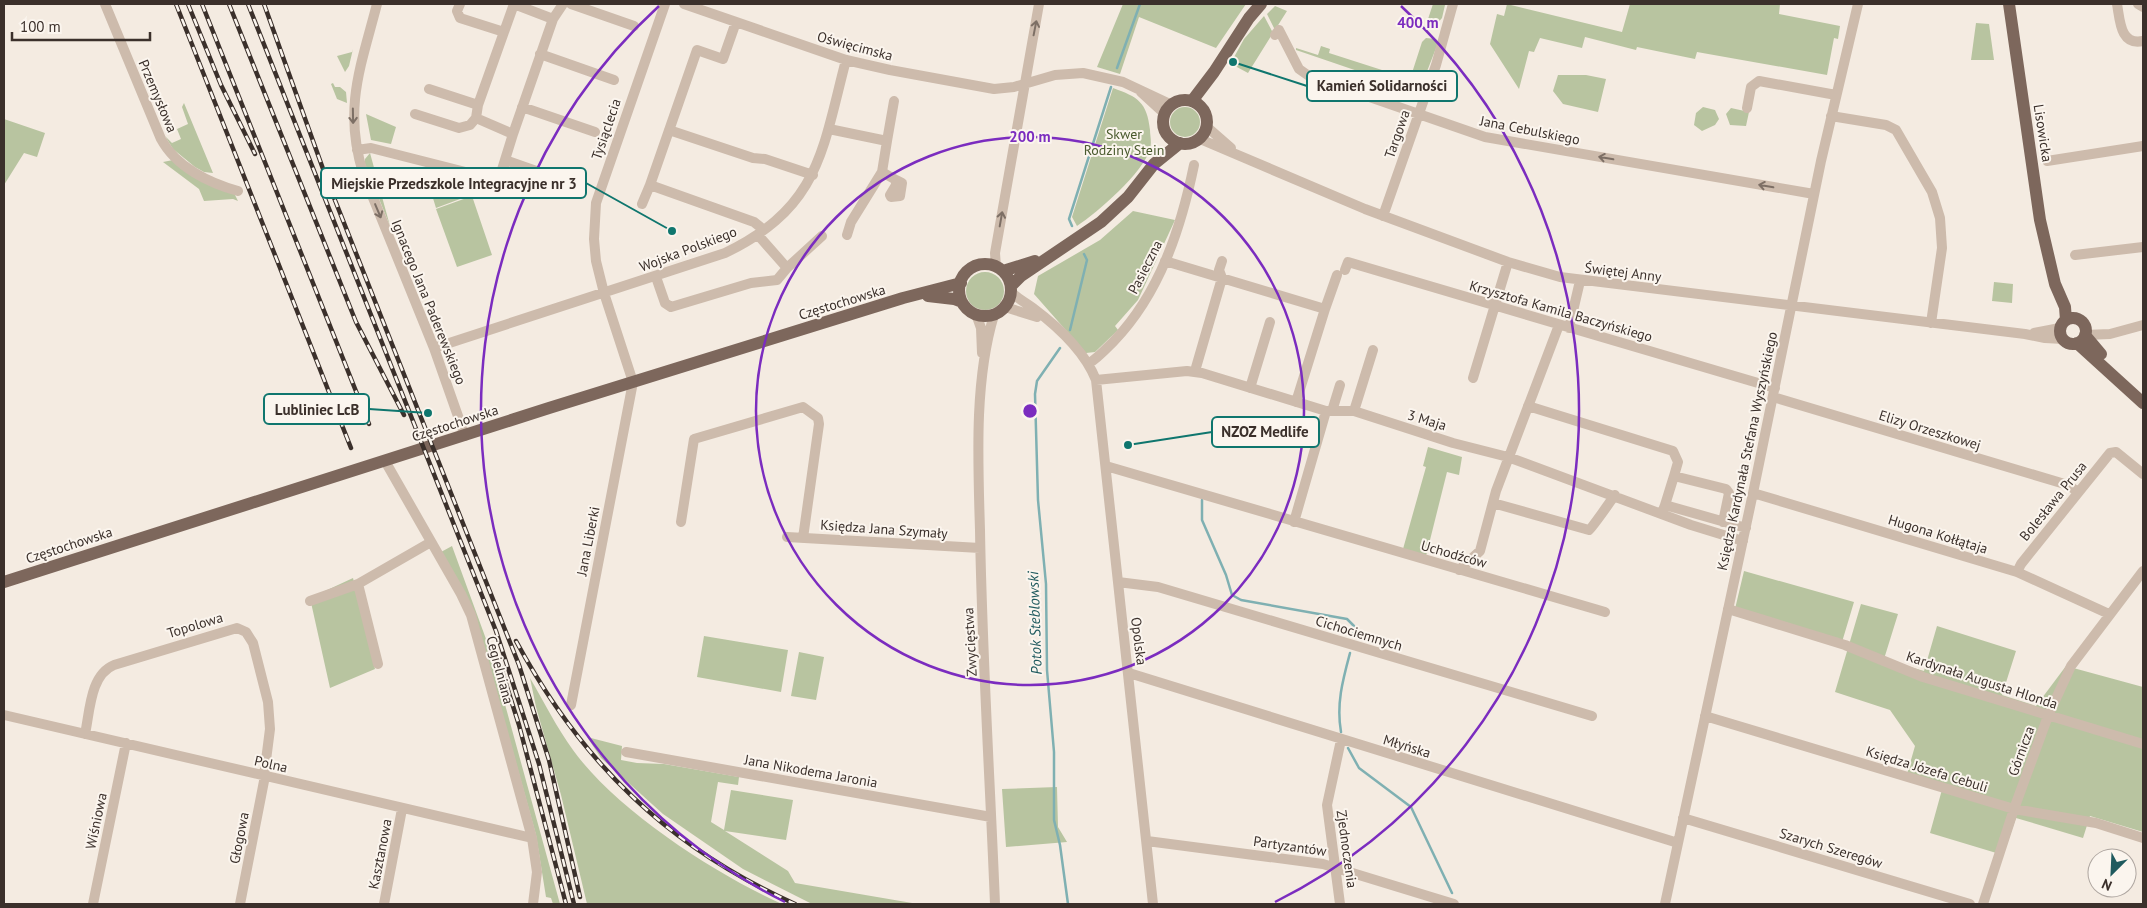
<svg xmlns="http://www.w3.org/2000/svg" width="2147" height="908" viewBox="0 0 2147 908" font-family="'PT Sans',sans-serif">
	<style>
		.green { fill: #b8c4a0 }
		.lines { fill: none; stroke-linecap: round; stroke-linejoin: round }
		.stream { stroke: #7fb0b2; stroke-width: 2.5 }
		.minor { stroke: #cdbbac; stroke-width: 10 }
		.major { stroke: #7d675c; stroke-width: 12 }
		.rail-casing { stroke: #3b302b; stroke-width: 4.5 }
		.rail { stroke: #fbf5ee; stroke-width: 2.5; stroke-dasharray: 8; stroke-linecap: butt }
		.oneway { stroke: #7d6f65 }
		.ring { fill: none; stroke: #7b2cbf; stroke-width: 2.5 }
		.labels { text-anchor: middle; stroke-width: 4; stroke-linejoin: round; paint-order: stroke }
		.street-label { font-size: 14px; fill: #3b302b; stroke: #fbf5ee }
		.park-label { font-size: 14px; fill: #4a5a2e; stroke: #fbf5ee }
		.water-label { font-size: 15px; font-style: italic; fill: #1f5a5e; stroke: #fbf5ee }
		.centre { fill: #7b2cbf; stroke: #fbf5ee; stroke-width: 2.5 }
		.ring-label { font-size: 15px; text-anchor: middle; font-weight: bold; fill: #7b2cbf; stroke: #fbf5ee; stroke-width: 4; stroke-linejoin: round; paint-order: stroke }
		.leader { fill: none; stroke: #0f766e; stroke-width: 2 }
		.callout-dot { fill: #0f766e; stroke: #fbf5ee; stroke-width: 2 }
		.callout { fill: #fbf5ee; stroke: #0f766e; stroke-width: 2 }
		.callout-label { font-size: 15px; text-anchor: middle; font-weight: bold; fill: #3b302b }
	</style>
	<rect width="100%" height="100%" fill="#f4ebe1"/>
	<path class="green" d="M1123,4H1246L1216,48L1139,17L1120,74L1097,67Z
		M1433,4L1445,5L1442,18L1435,26L1427,22Z
		M1507,4L1622,32L1630,4H1780L1779,14L1840,26L1838,39L1834,38L1827,75L1697,52L1695,59L1637,47L1636,50L1585,37L1582,48L1540,38L1534,52L1529,51L1519,89L1490,44L1497,14L1504,16Z
		M1275,6L1287,11L1275,30L1267,14Z
		M1264,16L1273,33L1248,73L1235,66L1237,61L1233,59L1244,39Z
		M1976,23L1989,24L1994,60H1971Z
		M1426,38L1436,39L1438,43L1419,92L1296,50V48L1318,55L1321,46L1330,49L1329,53L1410,79L1422,42Z
		M353,49L349,66L345,72L337,56L352,52Z
		M1558,75H1586L1606,79L1598,112L1563,104L1553,91Z
		M333,83L335,87H340L346,92L347,103L337,99L331,84Z
		M1113,88C1138,97 1147,102 1150,130C1150,135 1152,143 1150,149C1143,173 1098,212 1077,226L1072,217Z
		M184,103L213,173L204,172L195,167L173,149L165,136L172,143L181,139L177,129L188,124L182,107Z
		M1703,107L1715,110L1719,119L1715,125L1702,131L1694,125L1696,113Z
		M1170 122a15 15 0 1 1 30 0a15 15 0 1 1-30 0Z
		M1731,108L1749,112L1746,126L1730,125L1726,114Z
		M366,114L396,127L391,144L371,140Z
		M4,119L45,133L37,157L24,153L4,185Z
		M370,153L390,226L365,164V159Z
		M173,160L234,193L238,201L233,199L204,201L199,189L163,162Z
		M428,182L464,188L460,199L436,208Z
		M472,196L492,255L457,267L436,209Z
		M1133,211L1175,220L1138,300L1115,326L1118,330L1095,352L1086,353L1034,294L1038,276L1100,240Z
		M966 291a19 19 0 1 1 38 0a19 19 0 1 1-38 0Z
		M1994,282L2013,284L2012,303L1992,301Z
		M1428,447L1462,457L1459,475L1447,472L1426,556L1403,549L1426,467L1423,466Z
		M452,546L490,650L560,904H553L551,898L546,897L536,835L481,637L441,552Z
		M1744,571L1854,602L1842,642L1735,609Z
		M353,578L375,669L330,688L310,598Z
		M1861,604L1898,614L1884,659L1924,671L1937,626L2016,651L2002,695L2036,706L2066,666L2143,687V832L2090,816L2083,838L2016,818L2003,855L1930,833L1943,786L1907,774L1915,746L1890,710L1835,692Z
		M704,636L788,650L781,692L697,677Z
		M799,652L824,657L816,700L791,696Z
		M530,678C544,702 557,728 573,750C616,810 715,874 782,904H587L561,795L536,707Z
		M587,737L622,746L621,760L637,763L664,764L739,777L738,785L718,782L711,822L724,830L731,790L793,800L786,840L725,831L788,871L795,883L918,904H812L743,869L663,814L601,758Z
		M1057,787L1058,827L1067,842L1006,847L1002,789Z"/>
	<g class="lines">
		<path class="stream" d="M1117,68L1140,4
			M1072,226L1069,219L1111,87
			M1070,330L1087,260L1084,254
			M1060,348L1037,381L1035,394L1038,500L1046,584L1047,670L1054,752V820L1060,845L1068,904
			M1202,500V520L1226,575L1232,595L1241,600L1347,619L1354,626L1353,636
			M1341,732C1336,704 1343,679 1350,653
			M1348,748L1359,768L1411,807L1452,893"/>
		<path class="minor" d="M105,4L161,139C176,167 209,183 238,191
			M377,4C361,66 343,108 363,173L434,348L465,436
			M460,4L457,11L460,18L504,32
			M514,4L553,19
			M571,4L634,26
			M684,4L846,60L890,70L994,89L1014,87L1055,75L1083,73L1123,82L1172,105
			M2117,4C2120,20 2120,46 2143,41
			M2138,4L2143,7
			M736,22L723,59L697,50L650,185L754,222L764,230
			M1275,35L1279,30L1299,69L1309,76L1485,137L1814,194
			M540,54L614,80
			M429,89L478,105
			M1141,92L1165,114
			M522,107L595,132
			M1747,108L1751,87L1759,81L1836,95
			M415,114L459,128L470,125L476,118
			M1831,116L1886,125L1896,130L1932,192L1940,218L1942,248L1931,323
			M476,118L478,105L514,4
			M1207,127L1231,148
			M829,129L887,141L882,172L851,222L847,235
			M669,130L753,158L765,159L813,175
			M513,134L553,19L563,4
			M1200,139L1365,209L1508,262L1560,277L2025,334L2045,338L2063,339
			M887,141L894,101
			M357,150L371,148L497,180L500,176L513,134L476,118
			M505,160L579,186
			M2047,161L2143,146
			M882,172L896,180V185L890,195L891,197L900,196L902,183L896,180
			M642,204L650,185
			M1383,216L1436,65L1453,4
			M2075,255L2143,247
			M1165,261L1325,309L1296,402
			M996,267L995,253L1039,4
			M787,268L822,236
			M1345,270L1348,262L1775,388
			M656,277L665,303L671,307L751,283L777,280L787,268L758,235
			M1011,292C1018,299 1025,302 1033,308C1057,326 1085,352 1096,380L1153,904
			M1005,307L1037,317
			M1325,309L1337,275
			M976,314L981,328L982,353
			M994,315C974,381 978,462 980,530C982,655 990,779 995,904
			M1569,328L1580,281
			M2034,333L2060,328
			M2085,335L2110,334L2143,325
			M434,348L725,253C820,207 822,151 846,60
			M1088,364C1098,358 1106,349 1114,341C1160,293 1181,228 1194,165
			M1195,371L1222,278L1219,270L1222,261
			M1473,378L1508,262
			M1096,380L1187,371L1202,373L1326,411H1354L1453,443L1508,457L1691,525L1743,541
			M1250,388L1270,322
			M1773,397L2068,485L2078,492
			M1528,406L1673,451L1678,462L1674,476
			M1332,411L1340,385
			M1354,411L1373,350
			M385,461L461,594L471,615L532,838L537,872L533,904
			M1106,466L1605,612
			M1753,493L2017,572L2109,614
			M1493,503L1589,530C1592,528 1610,502 1615,495
			M1665,505L1674,476L1726,489L1729,493L1723,522
			M1663,510L1665,505L1746,528
			M681,522L694,439L803,407L818,418L819,424L803,538
			M1294,522L1326,411
			M787,537L980,548
			M1459,570L1480,551L1496,491L1559,325
			M2017,572L2021,564L2110,453L2116,452L2143,474
			M1118,582L1158,587L1592,716
			M310,601L358,584
			M1728,609L1845,645L1923,677L2143,744
			M378,664L358,584L431,542
			M1129,673L1678,843
			M571,705L633,382L604,293L596,261L594,239L596,203L665,4
			M4,715L532,838
			M1705,716L2014,809L2096,823L2143,838
			M85,734C90,711 90,675 114,665L237,628L246,632L253,643L268,702L270,729L264,776
			M626,752L991,817
			M1683,818L1970,904
			M1147,841L1323,864L1454,904
			M93,904L126,743
			M240,904L265,776
			M384,904L402,809
			M1340,904L1327,805L1341,740
			M1665,904L1753,493L1821,161L1858,4
			M1983,904L2014,809L2048,716L2071,666L2143,571"/>
		<path class="major" d="M2009,4L2040,220L2055,284L2065,307L2066,320
			M1163 122a22 22 0 1 1 44 0a22 22 0 1 1-44 0Z
			M1192,101L1214,72L1249,18L1261,4
			M959 290a26 26 0 1 1 52 0a26 26 0 1 1-52 0Z
			M1003,271L1035,261
			M1011,286L1021,276L1101,222L1128,197L1154,164L1180,143
			M928,296L954,299L962,302
			M2060 331a13 13 0 1 1 26 0a13 13 0 1 1-26 0Z
			M2085,335L2101,354
			M2077,343L2143,403
			M4,582L549,408L903,298L961,283"/>
		<g class="rail-casing">
			<path id="rail" d="M176,4L195,52
				M188,4L221,85L255,154
				M202,4L369,424
				M229,4L356,322L404,415
				M248,4L496,631L539,764L574,904
				M264,4L327,180L519,665L549,760L580,897
				M193,47L351,448
				M516,641C582,763 668,847 795,904
				M501,668L519,725L566,904"/>
		</g>
		<use href="#rail" class="rail"/>
	</g>
	<defs><path id="oneway-shaft" d="M-6 0H5M1.5-3L5.5 0L1.5 3" fill="none" stroke-width="1.6" stroke-linecap="round" stroke-linejoin="round" transform="scale(1.25)"/></defs>
	<g class="oneway">
		<use href="#oneway-shaft" transform="translate(1035 28) rotate(-79)"/>
		<use href="#oneway-shaft" transform="translate(353 116) rotate(89)"/>
		<use href="#oneway-shaft" transform="translate(1606 158) rotate(-170)"/>
		<use href="#oneway-shaft" transform="translate(1766 186) rotate(-170)"/>
		<use href="#oneway-shaft" transform="translate(378 211) rotate(67)"/>
		<use href="#oneway-shaft" transform="translate(1001 219) rotate(-80)"/>
	</g>
	<g class="ring">
		<circle cx="1030" cy="411" r="274"/>
		<path d="M785 902A549 549 0 0 1 659 6M1401 6A549 549 0 0 1 1275 902"/>
	</g>
	<g class="labels">
		<g class="street-label">
			<text transform="translate(855 46) rotate(15)" y="5">Oświęcimska</text>
			<text transform="translate(158 96) rotate(67)" y="5">Przemysłowa</text>
			<text transform="translate(606 129) rotate(-71)" y="5">Tysiąclecia</text>
			<text transform="translate(1530 130) rotate(11)" y="5">Jana Cebulskiego</text>
			<text transform="translate(2043 133) rotate(81)" y="5">Lisowicka</text>
			<text transform="translate(1397 134) rotate(-71)" y="5">Targowa</text>
			<text transform="translate(688 249) rotate(-21)" y="5">Wojska Polskiego</text>
			<text transform="translate(1145 267) rotate(-63)" y="5">Pasieczna</text>
			<text transform="translate(1623 272) rotate(7)" y="5">Świętej Anny</text>
			<text transform="translate(429 302) rotate(68)" y="5">Ignacego Jana Paderewskiego</text>
			<text transform="translate(842 302) rotate(-17)" y="5">Częstochowska</text>
			<text transform="translate(1561 311) rotate(16)" y="5">Krzysztofa Kamila Baczyńskiego</text>
			<text transform="translate(1427 420) rotate(17)" y="5">3 Maja</text>
			<text transform="translate(455 423) rotate(-18)" y="5">Częstochowska</text>
			<text transform="translate(1930 430) rotate(17)" y="5">Elizy Orzeszkowej</text>
			<text transform="translate(1747 451) rotate(-78)" y="5">Księdza Kardynała Stefana Wyszyńskiego</text>
			<text transform="translate(2053 501) rotate(-51)" y="5">Bolesława Prusa</text>
			<text transform="translate(884 529) rotate(4)" y="5">Księdza Jana Szymały</text>
			<text transform="translate(1938 534) rotate(17)" y="5">Hugona Kołłątaja</text>
			<text transform="translate(588 541) rotate(-79)" y="5">Jana Liberki</text>
			<text transform="translate(69 545) rotate(-18)" y="5">Częstochowska</text>
			<text transform="translate(1454 554) rotate(16)" y="5">Uchodźców</text>
			<text transform="translate(195 625) rotate(-17)" y="5">Topolowa</text>
			<text transform="translate(1359 633) rotate(17)" y="5">Cichociemnych</text>
			<text transform="translate(1139 641) rotate(83)" y="5">Opolska</text>
			<text transform="translate(970 642) rotate(-93)" y="5">Zwycięstwa</text>
			<text transform="translate(500 670) rotate(75)" y="5">Cegielniana</text>
			<text transform="translate(1982 680) rotate(18)" y="5">Kardynała Augusta Hlonda</text>
			<text transform="translate(1407 746) rotate(17)" y="5">Młyńska</text>
			<text transform="translate(2021 751) rotate(-70)" y="5">Górnicza</text>
			<text transform="translate(271 764) rotate(13)" y="5">Polna</text>
			<text transform="translate(1927 769) rotate(17)" y="5">Księdza Józefa Cebuli</text>
			<text transform="translate(811 771) rotate(10)" y="5">Jana Nikodema Jaronia</text>
			<text transform="translate(96 821) rotate(-78)" y="5">Wiśniowa</text>
			<text transform="translate(239 838) rotate(-79)" y="5">Głogowa</text>
			<text transform="translate(1290 846) rotate(8)" y="5">Partyzantów</text>
			<text transform="translate(1831 848) rotate(17)" y="5">Szarych Szeregów</text>
			<text transform="translate(1347 849) rotate(82)" y="5">Zjednoczenia</text>
			<text transform="translate(380 854) rotate(-79)" y="5">Kasztanowa</text>
		</g>
		<g class="park-label">
			<text x="1124" y="139">Skwer<tspan x="1124" dy="16">Rodziny Stein</tspan></text>
		</g>
		<g class="water-label">
			<text transform="translate(1035 623) rotate(-92)" y="5">Potok Steblowski</text>
		</g>
	</g>
	<circle cx="1030" cy="411" r="8" class="centre"/>
	<g class="ring-label">
		<text x="1418" y="28">400 m</text>
		<text x="1030" y="142">200 m</text>
	</g>
	<path class="leader" d="M1233 62L1307 86M672 231L586 183M428 413L369 409M1128 445L1212 432"/>
	<g class="callout-dot">
		<circle cx="1233" cy="62" r="5"/>
		<circle cx="672" cy="231" r="5"/>
		<circle cx="428" cy="413" r="5"/>
		<circle cx="1128" cy="445" r="5"/>
	</g>
	<g class="callout">
		<rect x="1307" y="71" width="150" height="30" rx="5"/>
		<rect x="321" y="168" width="265" height="30" rx="5"/>
		<rect x="264" y="394" width="105" height="30" rx="5"/>
		<rect x="1212" y="417" width="107" height="30" rx="5"/>
	</g>
	<g class="callout-label">
		<text x="1382" y="91">Kamień Solidarności</text>
		<text x="454" y="189">Miejskie Przedszkole Integracyjne nr 3</text>
		<text x="317" y="415">Lubliniec LcB</text>
		<text x="1265" y="437">NZOZ Medlife</text>
	</g>
	<rect width="2147" height="908" fill="none" stroke="#3b302b" stroke-width="10"/>
	<g transform="translate(2112 873) rotate(204)"><circle r="24" fill="#fbf5ee" stroke="#aea6a0"/>
	<path d="M0-4L9 19L0 12L-9 19Z" fill="#1f5a5e"/>
	<text y="-8" font-size="14" font-weight="bold" text-anchor="middle" fill="#3b302b">N</text>
	</g>
	<path d="M12 32v8h138v-8" fill="none" stroke="#3b302b" stroke-width="2.5"/>
	<text x="20" y="32" font-size="15" fill="#3b302b" stroke="#fbf5ee" stroke-width="4" paint-order="stroke">100 m</text>
</svg>
